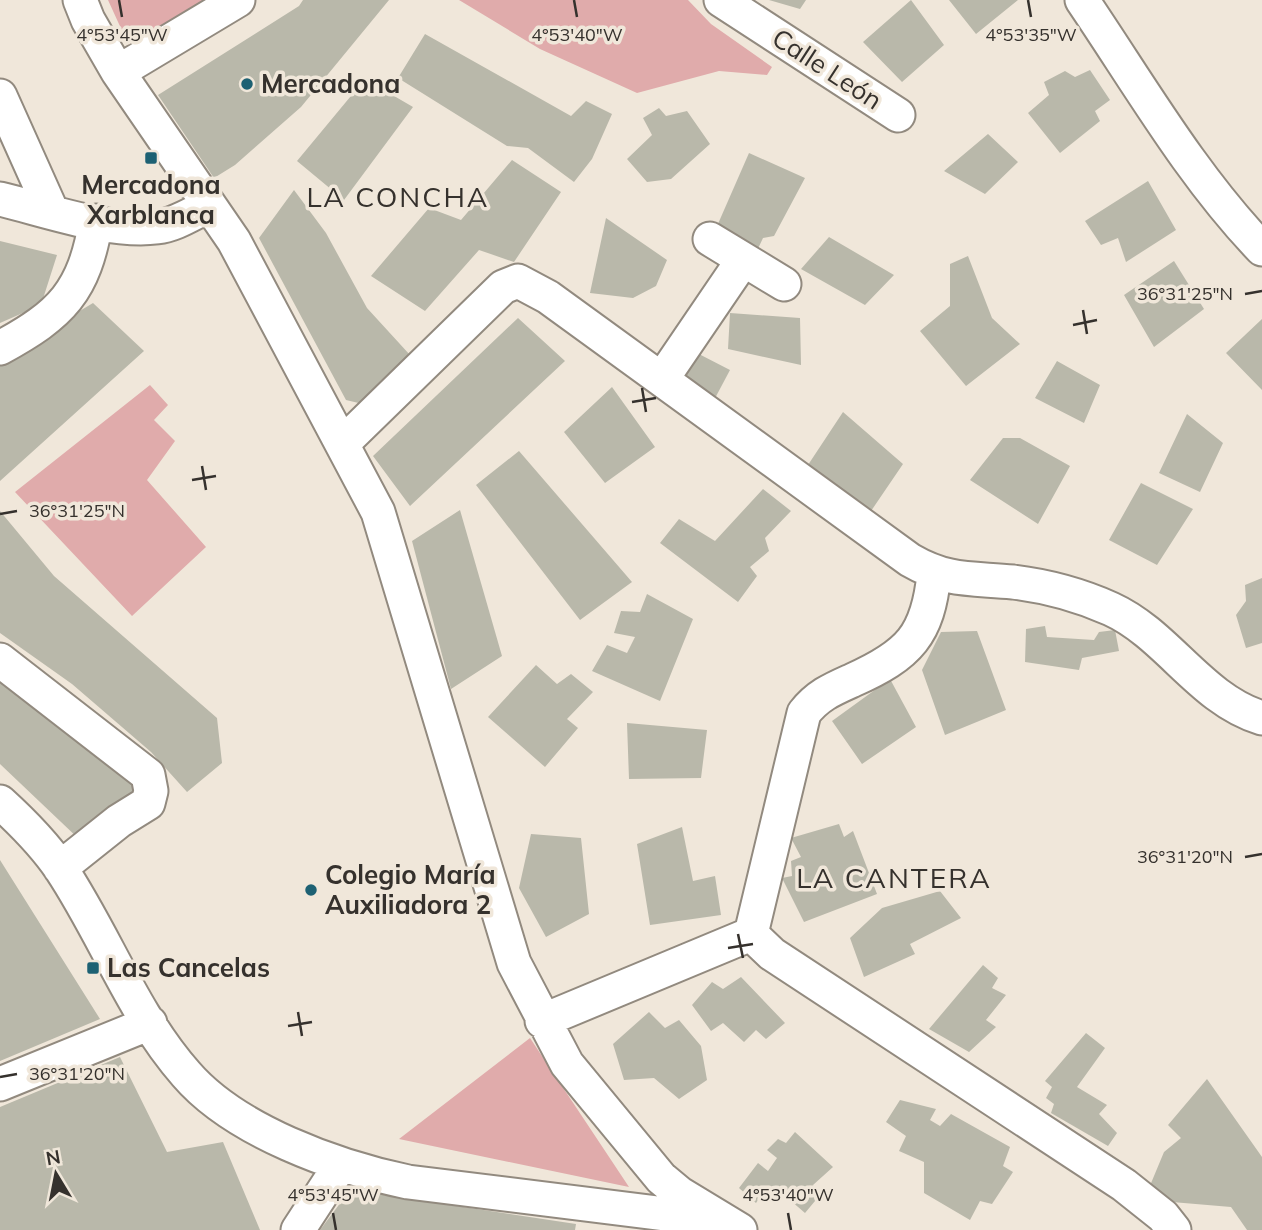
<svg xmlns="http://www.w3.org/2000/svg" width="1262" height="1230" viewBox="0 0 1262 1230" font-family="Mulish,sans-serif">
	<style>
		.green { fill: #e0abab }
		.building { fill: #b9b8aa }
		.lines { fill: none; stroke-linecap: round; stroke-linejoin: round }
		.minor-casing { stroke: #928a7f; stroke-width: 37 }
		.minor { stroke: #fff; stroke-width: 33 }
		.ticks { fill: none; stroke: #35312d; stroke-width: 2.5 }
		.poi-dot { fill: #1d6173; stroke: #f0e7da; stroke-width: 2.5 }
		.labels { text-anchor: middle; stroke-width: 7; stroke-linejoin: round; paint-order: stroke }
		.street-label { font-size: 26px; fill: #35312d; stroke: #f0e7da }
		.poi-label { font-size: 26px; font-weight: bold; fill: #35312d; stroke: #f0e7da; text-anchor: start }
		.neighbourhood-label { font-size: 28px; letter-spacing: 2px; fill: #35312d; stroke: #f0e7da }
		.ticks-label { font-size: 18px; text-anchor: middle; fill: #35312d; stroke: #f0e7da; stroke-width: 7; stroke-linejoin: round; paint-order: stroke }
	</style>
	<rect width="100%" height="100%" fill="#f0e7da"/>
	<path class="green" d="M108,0H204L129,46Z
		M459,0H688L711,24L772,67L767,75L719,71L637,93L540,49Z
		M150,385L168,405L154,420L175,441L147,480L206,547L132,616L15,492Z
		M530,1038L629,1187L399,1139Z"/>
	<path class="building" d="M303,0H389L301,107L235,165L214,178L158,95L299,6Z
		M769,0H806L800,9Z
		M911,0L944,45L902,82L863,42Z
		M949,0H1018L976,34Z
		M425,34L571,116L586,101L612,114L592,159L574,182L528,148L507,146L398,78Z
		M1090,70L1110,100L1095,111L1100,121L1060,153L1028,113L1049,95L1044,82L1065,71L1075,77Z
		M365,79L413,107L344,200L297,161Z
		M659,108L666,116L687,111L710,144L671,179L647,182L627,159L652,135L643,118Z
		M988,134L1018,162L985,194L944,171Z
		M749,153L805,178L774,236L763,238L755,255L714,233Z
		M512,160L561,192L514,262L479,250L425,311L371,276L429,208L461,220Z
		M1148,181L1176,230L1126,262L1118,238L1101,245L1085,221Z
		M294,190L326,233L367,308L410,355L367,405L346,400L259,238Z
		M606,218L667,260L656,286L633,298L590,293Z
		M829,237L894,275L865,305L801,269Z
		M0,241L57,255L41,305L0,323Z
		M968,256L992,318L1020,344L966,386L920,331L950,306V264Z
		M1174,261L1204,309L1154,347L1124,295Z
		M93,303L144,351L0,481V359Z
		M730,313L800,318L801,365L728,349Z
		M518,318L565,361L410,506L373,456Z
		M1262,319V390L1226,353Z
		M695,352L730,370L713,402L676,380Z
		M1057,361L1100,385L1084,423L1035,398Z
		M612,387L655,447L605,483L564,432Z
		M843,412L903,464L869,514L806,468Z
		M1187,414L1223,443L1200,492L1159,473Z
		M1003,438H1020L1070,466L1038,524L970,480Z
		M519,451L632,582L580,620L476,485Z
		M1141,483L1193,509L1157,565L1109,540Z
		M763,489L791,511L765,538L769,551L750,567L757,576L738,602L660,543L679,519L715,541Z
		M460,510L502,656L451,689L412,541Z
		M0,511L54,576L217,718L222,763L187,792L151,752L72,684L0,633Z
		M1262,578V643L1246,648L1236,615L1246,601L1245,585Z
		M647,594L693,619L660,701L592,671L607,645L627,653L635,637L614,633L621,611L640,612Z
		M1045,626L1047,637L1094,640L1099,632L1115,630L1119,651L1082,658L1079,670L1025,662L1026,629Z
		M977,631L1006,710L945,735L922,670L941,632Z
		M536,665L557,684L571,674L593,692L567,719L578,728L545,767L488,717Z
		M0,670L137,778L142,792L81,841L0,764Z
		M890,679L916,727L862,764L832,721Z
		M627,723L707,730L701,778L629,779Z
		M839,824L844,837L853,831L877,894L804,922L782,878L792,876L791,861L801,857L791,838Z
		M682,827L693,881L715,876L721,915L650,925L637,844Z
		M531,834L581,838L589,914L546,937L519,888Z
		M0,860L100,1019L0,1061Z
		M940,891L961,918L910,944L915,954L864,977L850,938L882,908Z
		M983,965L998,978L992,988L1006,995L986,1020L996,1027L969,1052L929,1029Z
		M741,977L785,1023L766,1039L756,1030L744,1042L723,1023L711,1031L692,1005L712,982L723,989Z
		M649,1012L665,1028L679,1020L701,1046L707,1080L679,1099L654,1078L624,1080L613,1044Z
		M1086,1033L1105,1048L1077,1087L1107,1105L1099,1114L1117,1133L1108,1146L1051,1113L1054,1104L1046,1098L1052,1087L1045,1081Z
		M120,1057L167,1152L223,1142L260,1230H0V1107Z
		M1207,1079L1262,1157V1230H1247L1231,1207L1172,1202L1149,1188L1164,1152L1181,1138L1168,1125Z
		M900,1100L936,1109L930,1120L940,1126L951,1114L1010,1147L1003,1166L1013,1172L992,1204L980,1201L970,1220L924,1193V1162L899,1151L906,1136L886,1122Z
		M795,1132L833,1167L813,1185L820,1195L805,1213L783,1194L775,1201L764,1191L756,1203L739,1188L758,1163L768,1171L777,1158L767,1150L778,1139L786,1143Z
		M350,1190L576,1224L575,1230H320Z"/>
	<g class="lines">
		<g class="minor-casing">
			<path id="minor" d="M80,0L88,20L118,72L234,241L378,512L514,963L567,1064L661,1178L679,1193L740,1230
				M721,0L898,115
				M1082,0C1139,84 1191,175 1262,249
				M118,72L238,0
				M0,96L52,212
				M0,199C46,210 110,233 157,227C175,225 191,214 208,206
				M710,239L784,284
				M0,348C62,314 84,292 96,221
				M662,379L743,260
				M342,444L503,287L518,281L548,297L910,560C948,582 971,578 1013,582C1046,586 1080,595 1111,609C1168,635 1200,699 1262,718
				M0,660L148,775L151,791L148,803L119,821L60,868
				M0,802C22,822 44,844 61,869C105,935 133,1014 186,1074C235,1131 336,1167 408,1182L714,1220
				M751,934L804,713C818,695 833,689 853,680C909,655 928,635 934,574
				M542,1021L751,934L772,954L1124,1185L1163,1216L1174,1230
				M0,1084L150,1023
				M298,1230L341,1164"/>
		</g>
		<use href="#minor" class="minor"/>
	</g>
	<path class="ticks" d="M119,0L122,17M574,0L577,17M1028,0L1031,17M1245,294L1262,291M1083,310L1087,334M1073,325L1097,320M642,388L646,412M632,402L656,398M202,466L206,490M192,480L216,476M0,514L17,511M1245,857L1262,854M738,934L743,958M728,948L753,944M298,1012L302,1036M288,1026L312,1022M0,1077L17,1074M333,1213L336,1230M788,1213L791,1230"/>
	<g class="poi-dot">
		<circle cx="247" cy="84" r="7"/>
		<rect x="144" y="151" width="14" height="14" rx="3.5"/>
		<circle cx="311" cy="890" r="7"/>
		<rect x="86" y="961" width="14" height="14" rx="3.5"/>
	</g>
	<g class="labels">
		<g class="street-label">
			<text transform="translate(827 69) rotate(33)" y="9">Calle León</text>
		</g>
		<g class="poi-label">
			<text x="261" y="93">Mercadona</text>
			<text x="151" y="194" text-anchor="middle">Mercadona<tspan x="151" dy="30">Xarblanca</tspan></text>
			<text x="325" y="884">Colegio María<tspan x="325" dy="30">Auxiliadora 2</tspan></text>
			<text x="107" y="977">Las Cancelas</text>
		</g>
		<g class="neighbourhood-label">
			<text x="398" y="207">LA CONCHA</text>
			<text x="894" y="888">LA CANTERA</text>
		</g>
	</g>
	<g class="ticks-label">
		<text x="122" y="41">4°53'45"W</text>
		<text x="577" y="41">4°53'40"W</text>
		<text x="1031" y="41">4°53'35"W</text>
		<text x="1185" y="300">36°31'25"N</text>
		<text x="77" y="517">36°31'25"N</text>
		<text x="1185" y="863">36°31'20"N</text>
		<text x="77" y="1080">36°31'20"N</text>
		<text x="333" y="1201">4°53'45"W</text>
		<text x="788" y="1201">4°53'40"W</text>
	</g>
	<g transform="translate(56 1174) rotate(350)" stroke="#f0e7da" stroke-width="5" paint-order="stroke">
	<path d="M0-5L12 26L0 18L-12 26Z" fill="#35312d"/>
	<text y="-10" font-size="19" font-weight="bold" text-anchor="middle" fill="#35312d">N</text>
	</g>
</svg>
